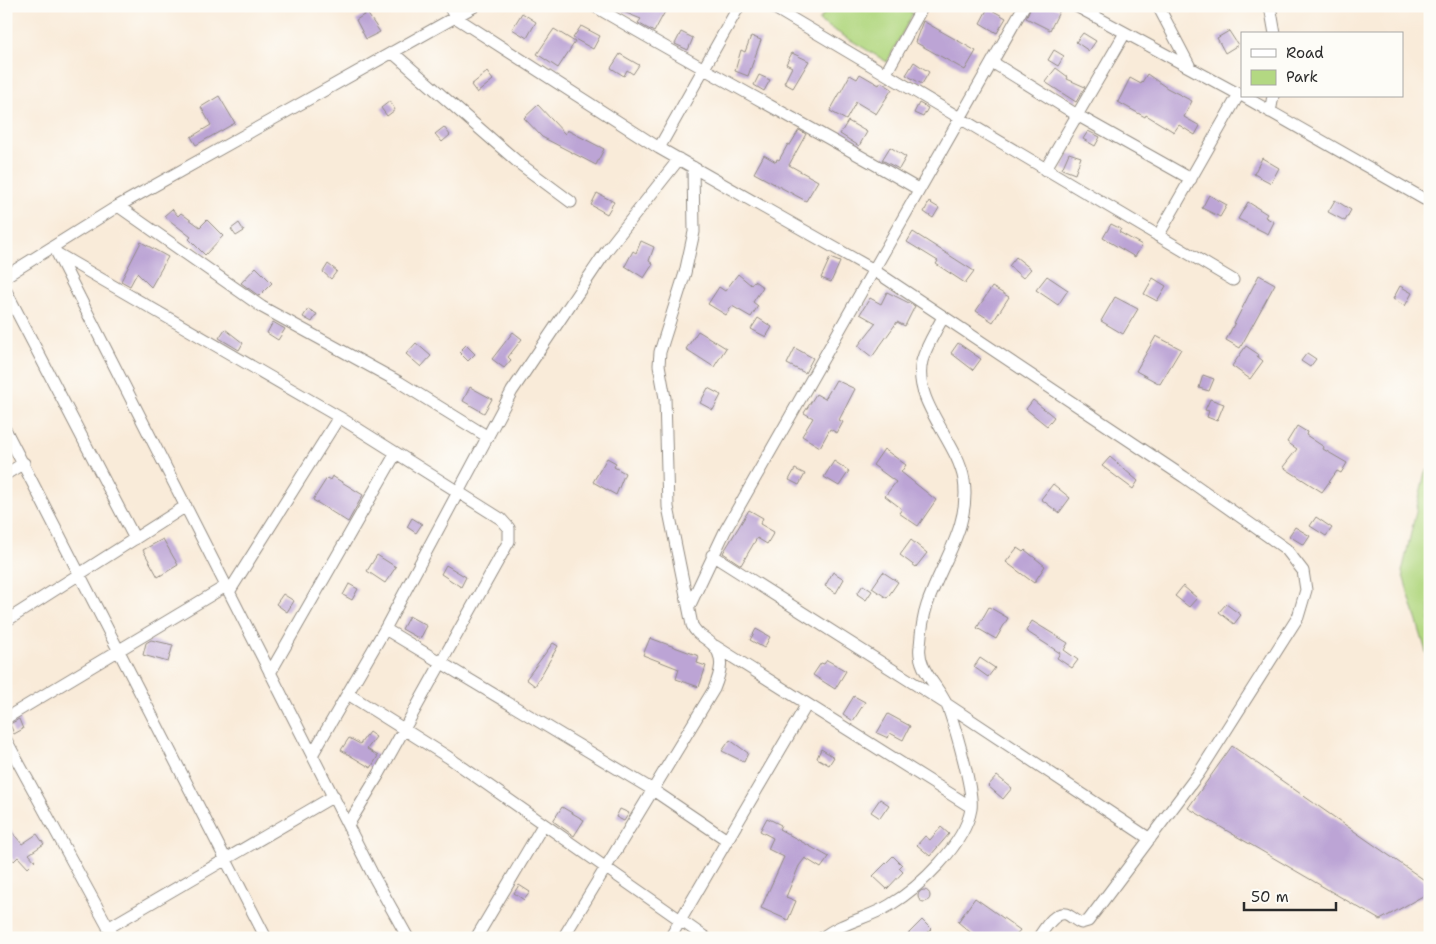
<svg xmlns="http://www.w3.org/2000/svg" width="1436" height="944" viewBox="0 0 1436 944" font-family="'Shantell Sans',sans-serif">
	<style>
		.green { fill: #b3d882; stroke: #6f8256 }
		.building { fill: #bca4d5 }
		.lines { fill: none; stroke-linecap: round; stroke-linejoin: round }
		.minor-casing { stroke: #928b82; stroke-width: 13 }
		.minor { stroke: #fff; stroke-width: 11 }
	</style>
	<rect width="100%" height="100%" fill="#fdfcf7"/>
	<filter id="ink" filterUnits="userSpaceOnUse"><feTurbulence type="fractalNoise" baseFrequency=".02" numOctaves="2"/><feDisplacementMap in="SourceGraphic" scale="10" xChannelSelector="R" yChannelSelector="G"/><feConvolveMatrix kernelMatrix="1 2 1 2 8 2 1 2 1" color-interpolation-filters="sRGB"/></filter>
	<filter id="wash" filterUnits="userSpaceOnUse"><feTurbulence type="fractalNoise" baseFrequency=".0096" numOctaves="4" result="noise"/><feDisplacementMap in="SourceGraphic" scale="20" xChannelSelector="R" yChannelSelector="G"/><feGaussianBlur stdDeviation="1.12" result="paint"/><feColorMatrix in="noise" values="0 0 0 0 0 0 0 0 0 0 0 0 0 0 0 0 0 1.4 0 .05"/><feComposite in="paint" operator="in"/></filter>
	<g filter="url(#wash)">
		<rect width="100%" height="100%" fill="#f9ebd9"/>
		<path class="green" d="M829,6H900L913,13L887,62L819,21Z
			M1430,469V665L1402,572L1425,472Z"/>
		<g id="blocks">
			<path class="building" d="M609,6H668L654,32L638,23L641,19Z
				M1031,6H1052L1060,10L1050,30L1026,18Z
				M988,8L1006,18L997,33L980,23Z
				M367,13L380,32L366,39L356,20Z
				M522,13L536,22L527,38L512,29Z
				M923,21L976,51L965,70L915,42Z
				M581,26L600,36L593,49L573,38Z
				M554,29L575,42L558,68L537,54Z
				M1229,31L1238,45L1225,53L1217,38Z
				M681,32L693,38L688,50L675,44Z
				M1083,33L1096,41L1089,51L1076,42Z
				M751,36L761,40L748,76L735,71L741,50L745,52Z
				M1054,50L1064,56L1058,66L1048,60Z
				M792,53L809,61L793,88L784,83L792,67L786,64Z
				M620,54L639,65L633,74L627,70L624,76L611,68Z
				M914,62L929,72L922,84L906,75Z
				M1056,68L1068,77L1067,79L1085,87L1076,102L1045,82Z
				M487,72L493,80L477,93L471,85Z
				M860,74L879,85L881,82L892,89L876,114L856,102L846,120L830,111L850,75L857,79Z
				M1147,74L1167,88L1192,101L1184,117L1200,126L1195,135L1179,125L1174,132L1146,115L1145,117L1118,102L1130,78L1141,84Z
				M759,75L770,80L764,91L754,85Z
				M219,96L235,123L196,145L191,137L211,125L201,107Z
				M390,101L395,110L387,116L381,108Z
				M919,103L928,108L923,117L914,113Z
				M538,105L565,134L567,130L604,149L596,165L542,137L524,118Z
				M848,121L867,132L859,146L840,134Z
				M444,127L450,135L442,142L435,134Z
				M799,130L806,134L789,165L818,181L806,201L754,173L764,155L776,162L777,159L779,160L788,144L790,145Z
				M1088,131L1100,137L1095,146L1083,139Z
				M890,147L906,157L899,169L882,160Z
				M1069,153L1081,157L1075,174L1062,169Z
				M1262,158L1279,168L1271,183L1254,174Z
				M597,193L614,202L607,214L591,205Z
				M1209,195L1227,205L1220,217L1202,208Z
				M1335,200L1351,210L1345,221L1328,212Z
				M929,202L939,208L933,218L924,212Z
				M1248,202L1267,214L1265,217L1274,222L1268,234L1238,219Z
				M172,209L178,216L181,213L200,227L207,220L223,236L205,255L189,239L191,237L164,216Z
				M239,223L244,231L236,236L231,229Z
				M1111,224L1121,229L1119,232L1142,245L1135,257L1103,238Z
				M913,232L974,271L965,283L936,264L938,261L907,242Z
				M641,241L654,247L649,261L653,264L644,278L625,266L633,251L636,253Z
				M141,242L168,257L151,287L137,273L130,286L121,281Z
				M1016,257L1031,269L1023,278L1009,266Z
				M830,258L840,262L831,282L821,278Z
				M328,264L337,271L331,279L323,272Z
				M256,267L272,283L259,296L241,283Z
				M738,274L751,285L754,281L763,287L753,302L758,306L751,317L732,306L726,315L708,304L719,287L725,291Z
				M1259,275L1275,284L1240,348L1226,340Z
				M1047,276L1068,290L1058,305L1036,290Z
				M1153,278L1166,286L1157,301L1144,294Z
				M1400,286L1412,293L1405,306L1393,299Z
				M992,287L1009,297L993,322L976,311Z
				M887,292L915,306L905,326L897,322L872,357L858,346L876,323L860,314L870,298L881,304Z
				M1115,297L1138,309L1123,334L1101,321Z
				M308,309L317,314L312,322L303,317Z
				M758,318L772,327L766,337L751,329Z
				M273,322L285,329L278,340L267,333Z
				M225,329L243,343L239,350L219,338Z
				M698,331L726,348L714,367L686,349Z
				M513,332L522,339L508,357L511,360L504,368L492,359Z
				M1156,336L1181,349L1160,384L1136,371Z
				M416,343L431,356L421,367L406,354Z
				M958,343L981,359L973,370L951,353Z
				M466,345L475,354L468,361L459,352Z
				M1246,346L1258,354L1257,356L1263,361L1250,379L1232,366Z
				M795,348L813,358L805,373L787,364Z
				M1307,353L1316,359L1310,367L1301,361Z
				M1203,375L1214,379L1209,391L1199,388Z
				M836,380L855,389L839,420L843,422L837,433L830,429L820,447L802,436L813,418L804,413L816,394L825,399Z
				M470,387L492,399L484,413L463,401Z
				M708,388L721,395L713,410L700,403Z
				M1210,399L1224,404L1217,421L1207,417L1209,411L1205,410Z
				M1033,400L1054,417L1047,426L1026,409Z
				M1297,426L1307,432L1306,435L1324,447L1323,449L1347,463L1341,473L1337,471L1322,492L1283,467L1297,449L1287,442Z
				M884,449L906,465L901,472L936,500L918,526L899,513L902,509L885,496L896,482L873,465Z
				M1110,457L1138,481L1133,489L1102,466Z
				M607,458L616,463L614,467L625,473L616,495L593,482Z
				M834,461L849,471L839,486L824,477Z
				M795,469L805,474L799,485L789,480Z
				M332,476L363,495L348,522L313,500L327,478L330,480Z
				M1053,484L1070,498L1059,513L1041,499Z
				M749,510L763,518L760,524L774,532L767,544L757,538L741,565L723,553Z
				M1316,517L1332,528L1326,536L1310,526Z
				M412,518L422,524L416,533L407,527Z
				M1295,527L1310,536L1304,545L1289,536Z
				M163,539L178,565L158,577L143,550Z
				M911,540L927,553L916,567L900,555Z
				M1017,548L1023,552L1025,550L1045,566L1034,583L1006,562Z
				M377,555L396,567L385,583L367,571Z
				M446,565L466,577L461,587L441,574Z
				M833,572L844,579L836,593L825,586Z
				M883,572L898,582L887,598L872,588Z
				M349,584L358,589L352,600L343,595Z
				M863,585L872,591L866,600L857,594Z
				M1183,586L1197,598L1189,607L1175,596Z
				M283,594L294,601L287,612L276,604Z
				M1226,604L1241,615L1234,624L1219,612Z
				M989,607L1008,618L996,639L977,628Z
				M409,616L427,626L420,639L402,629Z
				M1032,621L1068,643L1064,650L1078,660L1072,668L1057,658L1060,653L1026,631Z
				M756,629L770,637L764,648L750,640Z
				M650,638L699,656L697,663L706,666L699,687L676,679L679,669L643,655Z
				M151,640L173,645L168,662L143,655L146,643Z
				M553,643L558,646L535,686L526,679Z
				M980,658L995,668L988,677L974,667Z
				M827,660L846,671L835,689L813,675L821,663L824,664Z
				M854,696L865,702L853,721L843,714Z
				M888,714L910,726L903,740L890,733L888,738L877,733Z
				M19,719L23,729L14,734L10,724Z
				M369,732L376,737L367,749L378,756L371,768L341,750L349,738L360,744Z
				M730,740L748,753L744,762L722,751Z
				M1232,746L1430,884V892L1380,920L1188,808Z
				M821,749L834,757L829,765L817,758Z
				M997,776L1012,788L1003,799L988,786Z
				M880,799L889,805L880,818L871,812Z
				M562,807L584,820L574,836L553,821Z
				M620,809L629,813L624,821L616,817Z
				M767,818L781,825L779,829L829,857L821,868L805,858L799,866L786,897L796,901L788,920L761,908L784,857L768,849L773,838L760,831Z
				M6,825L22,844L37,834L44,844L29,854L35,861L28,868L18,857L14,861L6,852Z
				M941,827L949,834L930,856L917,845L925,836L930,840Z
				M893,856L902,865L899,868L903,872L887,889L873,876Z
				M519,885L530,892L524,900L514,893Z
				M918 896a6 6 0 1 1 12 0a6 6 0 1 1-12 0Z
				M975,898L1020,930L1014,938H977L958,922Z
				M922,920L931,929L923,938H904Z"/>
		</g>
	</g>
	<g filter="url(#ink)">
		<use href="#blocks" fill-opacity="0" stroke="#928b82" stroke-width="1"/>
		<g class="lines">
			<g class="minor-casing">
				<path id="minor" d="M449,6L455,17L659,148L872,269L1184,477L1286,549L1303,571L1306,590L1298,617L1199,773L1088,921L1081,923C1076,921 1071,916 1066,914C1054,911 1044,930 1038,938
					M594,6C701,69 811,127 918,189
					M771,6L1233,280
					M1076,6L1242,96
					M1158,6L1189,65
					M1270,6L1275,34
					M392,52L520,164L571,202
					M992,62L1077,115L1191,179
					M886,73L923,6
					M1243,96L1424,199
					M1270,112L1273,96
					M659,148L739,6
					M1045,170L1125,33
					M118,206L262,307L399,382L488,437
					M1158,236L1239,94
					M57,253L374,877L408,938
					M58,254L339,417L501,519L509,528V541L379,774L348,825
					M6,276L118,206L475,6
					M6,291L135,539
					M6,431L266,938
					M6,474L24,463
					M712,555L948,705L1150,839
					M229,592L339,417
					M689,607L725,531L1024,6
					M6,621L186,506
					M385,629L653,790L727,840
					M715,646L971,807
					M270,673L396,453
					M348,694L448,757L706,938
					M6,718L226,586
					M6,740L114,938
					M312,755L385,629L512,391L607,250L679,159
					M108,928L334,796
					M476,938L543,825
					M563,938L714,689C720,674 726,657 712,644C704,636 697,636 692,625L668,507L665,398L659,365L660,352L685,273L694,232L693,167
					M670,938L807,704
					M822,938C842,922 869,918 890,905C920,887 965,844 971,809C974,792 956,731 950,713C944,690 916,671 920,646C921,632 923,617 927,605C941,563 971,526 964,480C957,440 912,402 922,361C926,346 936,331 943,317"/>
			</g>
			<use href="#minor" class="minor"/>
		</g>
	</g>
	<rect width="1436" height="944" fill="none" stroke="#fdfcf7" stroke-width="25"/>
	<rect x="1241" y="32" width="162" height="65" fill="#fdfcf7" stroke="#a9a8a5"/>
	<rect x="1251" y="49" width="25" height="8" fill="#ffffff" stroke="#a9a8a5"/>
	<text x="1286" y="58" font-size="15" fill="#2b2b2b">Road</text>
	<rect x="1251" y="70" width="25" height="15" fill="#b3d882" stroke="#a9a8a5"/>
	<text x="1286" y="82" font-size="15" fill="#2b2b2b">Park</text>
	<path d="M1244 902v8h92v-8" fill="none" stroke="#2b2b2b" stroke-width="2.5"/>
	<text x="1251" y="902" font-size="15" fill="#2b2b2b" stroke="#fdfcf7" stroke-width="4" paint-order="stroke">50 m</text>
</svg>
